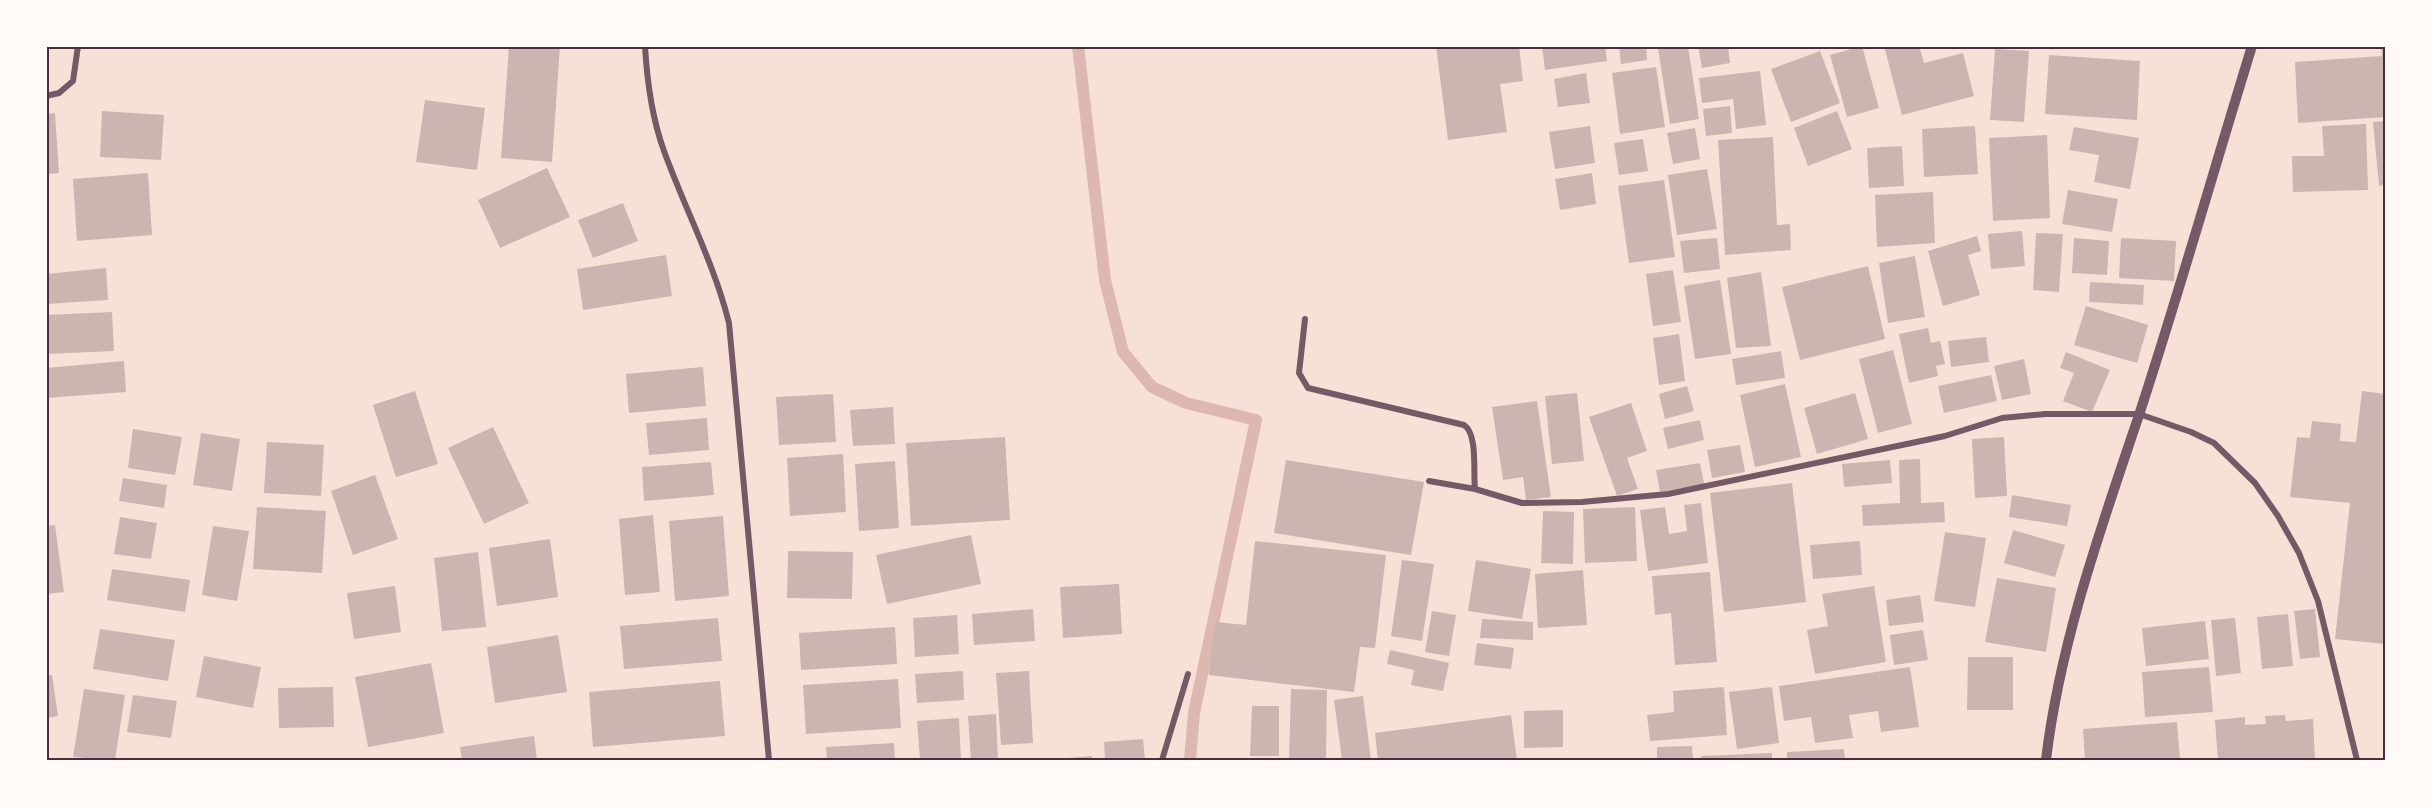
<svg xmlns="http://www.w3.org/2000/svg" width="2432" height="807" viewBox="0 0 2432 807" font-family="'PT Sans',sans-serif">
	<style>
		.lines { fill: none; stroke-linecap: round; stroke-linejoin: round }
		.stream { stroke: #dcb8b0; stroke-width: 12 }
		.building { fill: #ccb4b1 }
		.minor { stroke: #755966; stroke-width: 6 }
		.tertiary { stroke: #755966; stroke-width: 10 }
		.neatline { fill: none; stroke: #4a2c40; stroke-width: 2 }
	</style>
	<rect width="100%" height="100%" fill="#f7e1d7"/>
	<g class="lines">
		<path class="stream" d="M1078,46L1105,280L1123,352L1152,387L1186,403L1256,420L1194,713L1190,760"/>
	</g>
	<path class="building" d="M509,46H560L552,162L501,158Z
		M1436,46H1519L1523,81L1500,84L1507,132L1448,140Z
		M1542,46H1605L1607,61L1545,70Z
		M1619,46H1646L1647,60L1621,64Z
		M1672,46H1688L1699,119L1670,124L1658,49Z
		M1698,46H1728L1730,63L1702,68Z
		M1862,46L1879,108L1847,117L1830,55Z
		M1884,46H1919L1924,63L1963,53L1974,96L1902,115Z
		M2381,46H2385V117L2298,123L2295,62L2382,56Z
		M1995,49L2029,51L2024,122L1990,120Z
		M1820,51L1840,103L1791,122L1771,69Z
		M2049,55L2140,61L2137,120L2045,114Z
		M1656,67L1665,127L1620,134L1612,73Z
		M1760,71L1766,125L1736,129L1733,99L1702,103L1699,78Z
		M1586,73L1590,103L1558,107L1554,79Z
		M425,100L485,108L477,170L416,162Z
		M1730,106L1732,133L1706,136L1703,109Z
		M102,111L164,115L161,160L100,157Z
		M1837,111L1852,149L1808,166L1794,128Z
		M55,113L59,173L46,174V114Z
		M2385,121V185L2379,186L2373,122Z
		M2366,124L2368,190L2293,192L2292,156H2324L2322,126Z
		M1590,126L1595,163L1555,169L1549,132Z
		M1975,126L1978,174L1924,177L1922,129Z
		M2074,127L2139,138L2130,189L2094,182L2099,155L2069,150Z
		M1695,128L1700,159L1673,164L1667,133Z
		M2047,135L2050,218L1993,221L1989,138Z
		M1773,137L1777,225L1790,224L1791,250L1725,255L1718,140Z
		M1643,139L1648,171L1619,175L1614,143Z
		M1902,146L1904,186L1869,188L1867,148Z
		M547,168L570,217L500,248L478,200Z
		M1707,169L1717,229L1677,235L1668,175Z
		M148,173L152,235L77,241L73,179Z
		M1592,173L1596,204L1560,210L1555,179Z
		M1664,180L1675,257L1629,263L1618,186Z
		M2068,190L2118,199L2112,232L2062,224Z
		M1933,192L1935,243L1877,247L1875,195Z
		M623,203L638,241L593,258L578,220Z
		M2022,231L2025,266L1991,269L1988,234Z
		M2036,233L2063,234L2059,292L2033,290Z
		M1977,236L1981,251L1968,255L1980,295L1943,306L1928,251Z
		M1717,238L1720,269L1684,273L1680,241Z
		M2074,238L2109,241L2107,275L2072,273Z
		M2121,238L2176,241L2174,281L2119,278Z
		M666,255L672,296L583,310L577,269Z
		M1915,256L1925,317L1888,323L1879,263Z
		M1868,266L1885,339L1800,360L1782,287Z
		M106,268L108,300L46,304V274Z
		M1673,270L1681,322L1653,326L1646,274Z
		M1761,272L1771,346L1736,348L1727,278Z
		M1720,280L1731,354L1695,359L1684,286Z
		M2090,282L2144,285L2143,305L2089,302Z
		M2086,306L2148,325L2137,363L2074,345Z
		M112,312L114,351L46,354V315Z
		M1928,328L1931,343L1940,341L1945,364L1936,366L1938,376L1909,383L1899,334Z
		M1679,334L1685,381L1659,385L1653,338Z
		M1986,337L1989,362L1951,367L1948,341Z
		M1893,350L1912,424L1878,433L1859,359Z
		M1781,351L1785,378L1736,385L1732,359Z
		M2066,352L2110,370L2092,412L2063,401L2074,373L2060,368Z
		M2024,359L2031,394L2002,400L1994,366Z
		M124,361L126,392L46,398V368Z
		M703,367L706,406L629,413L626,374Z
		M1991,375L1997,401L1944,413L1938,386Z
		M1785,384L1801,457L1755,467L1740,395Z
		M1687,386L1694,411L1665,419L1659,394Z
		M415,391L438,464L396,477L373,405Z
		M2362,391L2385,394V644L2335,639L2350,503L2290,497L2297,437L2310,438L2312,421L2341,424L2340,441L2356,442Z
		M1577,393L1584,461L1552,464L1545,396Z
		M1855,393L1868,439L1817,454L1804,408Z
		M833,394L836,442L779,445L776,397Z
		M1537,401L1551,497L1526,500L1523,477L1503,480L1492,407Z
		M1631,403L1647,451L1627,458L1638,489L1617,496L1589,417Z
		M893,407L895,444L853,446L850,410Z
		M707,418L709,450L649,455L646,423Z
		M1700,420L1704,440L1668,449L1663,428Z
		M493,427L529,503L484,524L448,448Z
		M133,429L182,437L175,475L128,468Z
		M201,433L240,439L232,491L193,485Z
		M1005,437L1010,520L911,526L906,443Z
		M2004,437L2007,496L1975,498L1972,439Z
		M267,442L324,445L321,496L264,493Z
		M1740,445L1745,472L1712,478L1707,450Z
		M843,454L846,512L790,516L787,458Z
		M1920,459L1921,503L1944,502L1945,522L1863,526L1862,505L1900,503L1899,460Z
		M1286,460L1424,482L1411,555L1274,533Z
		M1890,460L1892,483L1844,487L1842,464Z
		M895,461L899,528L859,531L855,464Z
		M711,462L714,495L644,501L642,467Z
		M1700,463L1704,484L1660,492L1656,470Z
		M375,475L398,539L353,555L331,491Z
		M123,478L167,485L164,508L119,501Z
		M1792,483L1806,602L1724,612L1710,493Z
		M2012,495L2071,505L2067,526L2009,517Z
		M1701,503L1708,563L1648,571L1640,510L1665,507L1669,534L1687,531L1684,505Z
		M257,507L326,511L322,573L253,569Z
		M1635,507L1637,561L1585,563L1583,509Z
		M1543,511L1574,512L1573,564L1541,563Z
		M653,515L660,592L625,595L619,519Z
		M723,516L729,596L675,601L669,521Z
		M120,517L157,523L151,559L114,554Z
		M55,525L64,592L46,594V526Z
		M213,526L249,531L237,601L202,595Z
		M2013,530L2065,545L2055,577L2004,563Z
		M1945,532L1986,538L1975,607L1934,601Z
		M971,535L981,584L887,604L876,555Z
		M550,539L558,597L497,606L489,548Z
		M1255,541L1386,555L1375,648L1360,647L1354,692L1209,675L1215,622L1246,625Z
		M1860,541L1862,575L1813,579L1810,545Z
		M788,551L853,552L852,599L787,598Z
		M478,552L486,627L442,631L434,558Z
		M1402,560L1434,564L1422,641L1391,636Z
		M1476,560L1531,569L1522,619L1468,611Z
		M112,569L190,580L185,612L107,600Z
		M1583,570L1587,625L1538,628L1535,574Z
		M1710,572L1717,662L1675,665L1671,613L1655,615L1652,576Z
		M1997,578L2056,588L2046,652L1985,642Z
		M1119,584L1122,634L1063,638L1060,587Z
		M395,586L401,632L354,639L347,593Z
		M1874,586L1886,662L1815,674L1807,630L1828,626L1822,594Z
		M1920,595L1924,622L1889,626L1886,600Z
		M1033,609L1035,641L974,645L972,614Z
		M2315,609L2320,657L2300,659L2294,611Z
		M1432,611L1456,615L1449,656L1425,652Z
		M2288,614L2293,666L2262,669L2257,617Z
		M957,615L959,654L915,657L913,618Z
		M718,618L722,661L624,669L620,626Z
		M2235,618L2241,673L2216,676L2211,620Z
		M1482,619L1533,622V640L1480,638Z
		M2205,621L2209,659L2146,666L2142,628Z
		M895,627L897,664L801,670L799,633Z
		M100,629L175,640L168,681L93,669Z
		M1923,630L1928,660L1894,665L1890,635Z
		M558,635L567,692L495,703L487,647Z
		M1477,643L1514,648L1511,669L1474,665Z
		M1390,650L1449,663L1443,691L1411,685L1414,670L1387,664Z
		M204,656L261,667L253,708L196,697Z
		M1968,657H2013V710H1967Z
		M431,663L444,733L368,747L355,677Z
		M1910,667L1919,727L1881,732L1878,711L1849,715L1853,738L1815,743L1811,717L1784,721L1779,686Z
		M2209,667L2213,712L2145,717L2142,672Z
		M963,671L964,700L917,703L915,674Z
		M1029,671L1033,743L1001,745L996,673Z
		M52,675L58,716L46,718V676Z
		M898,679L901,728L806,734L803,685Z
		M720,681L725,736L593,747L589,692Z
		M333,687L334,727L279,728L278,688Z
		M1724,687L1727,735L1650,741L1647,715L1674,712L1673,691Z
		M1772,687L1779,743L1737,749L1729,692Z
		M84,689L125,695L115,760L73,757Z
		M1291,689L1327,690L1326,760H1289Z
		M133,695L177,701L171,738L127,732Z
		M1363,696L1371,760H1342L1334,700Z
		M1252,706H1279V756H1250Z
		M1563,710V747L1524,748V711Z
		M996,714L998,760H971L968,716Z
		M1511,715L1517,760H1378L1375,733Z
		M2285,715L2286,721L2313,719L2315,760H2218L2215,720L2245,717V725L2266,724L2265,716Z
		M959,718L961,760H920L917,721Z
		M2177,722L2180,760H2085L2083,729Z
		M534,736L537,760H462L460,747Z
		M1143,739L1145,760H1105L1104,742Z
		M894,743L895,760H827L826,747Z
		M1692,746L1693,760H1657V747Z
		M1844,749L1845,760H1787V752Z
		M1772,753V760H1701V756Z
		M1092,756V760H1054V759Z"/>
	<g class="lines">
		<path class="minor" d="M645,46C647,81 652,118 664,151C685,209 714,263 729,323L769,760
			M46,96L59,93L73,81L78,46
			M1305,319L1299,373L1308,388L1464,425C1478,434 1473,472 1475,489
			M1429,481L1475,489L1522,503L1582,502L1668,494L1945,436L2002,418L2045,414H2139L2191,432L2214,443L2255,483L2278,516L2299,553L2318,601L2357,760
			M1162,760L1188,674"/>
		<path class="tertiary" d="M2046,760C2060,642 2101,528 2139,415C2179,293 2214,169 2252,46"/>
	</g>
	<rect width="2432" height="807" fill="none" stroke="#fffaf5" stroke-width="96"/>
	<rect x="48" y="48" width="2336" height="711" class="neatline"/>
</svg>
